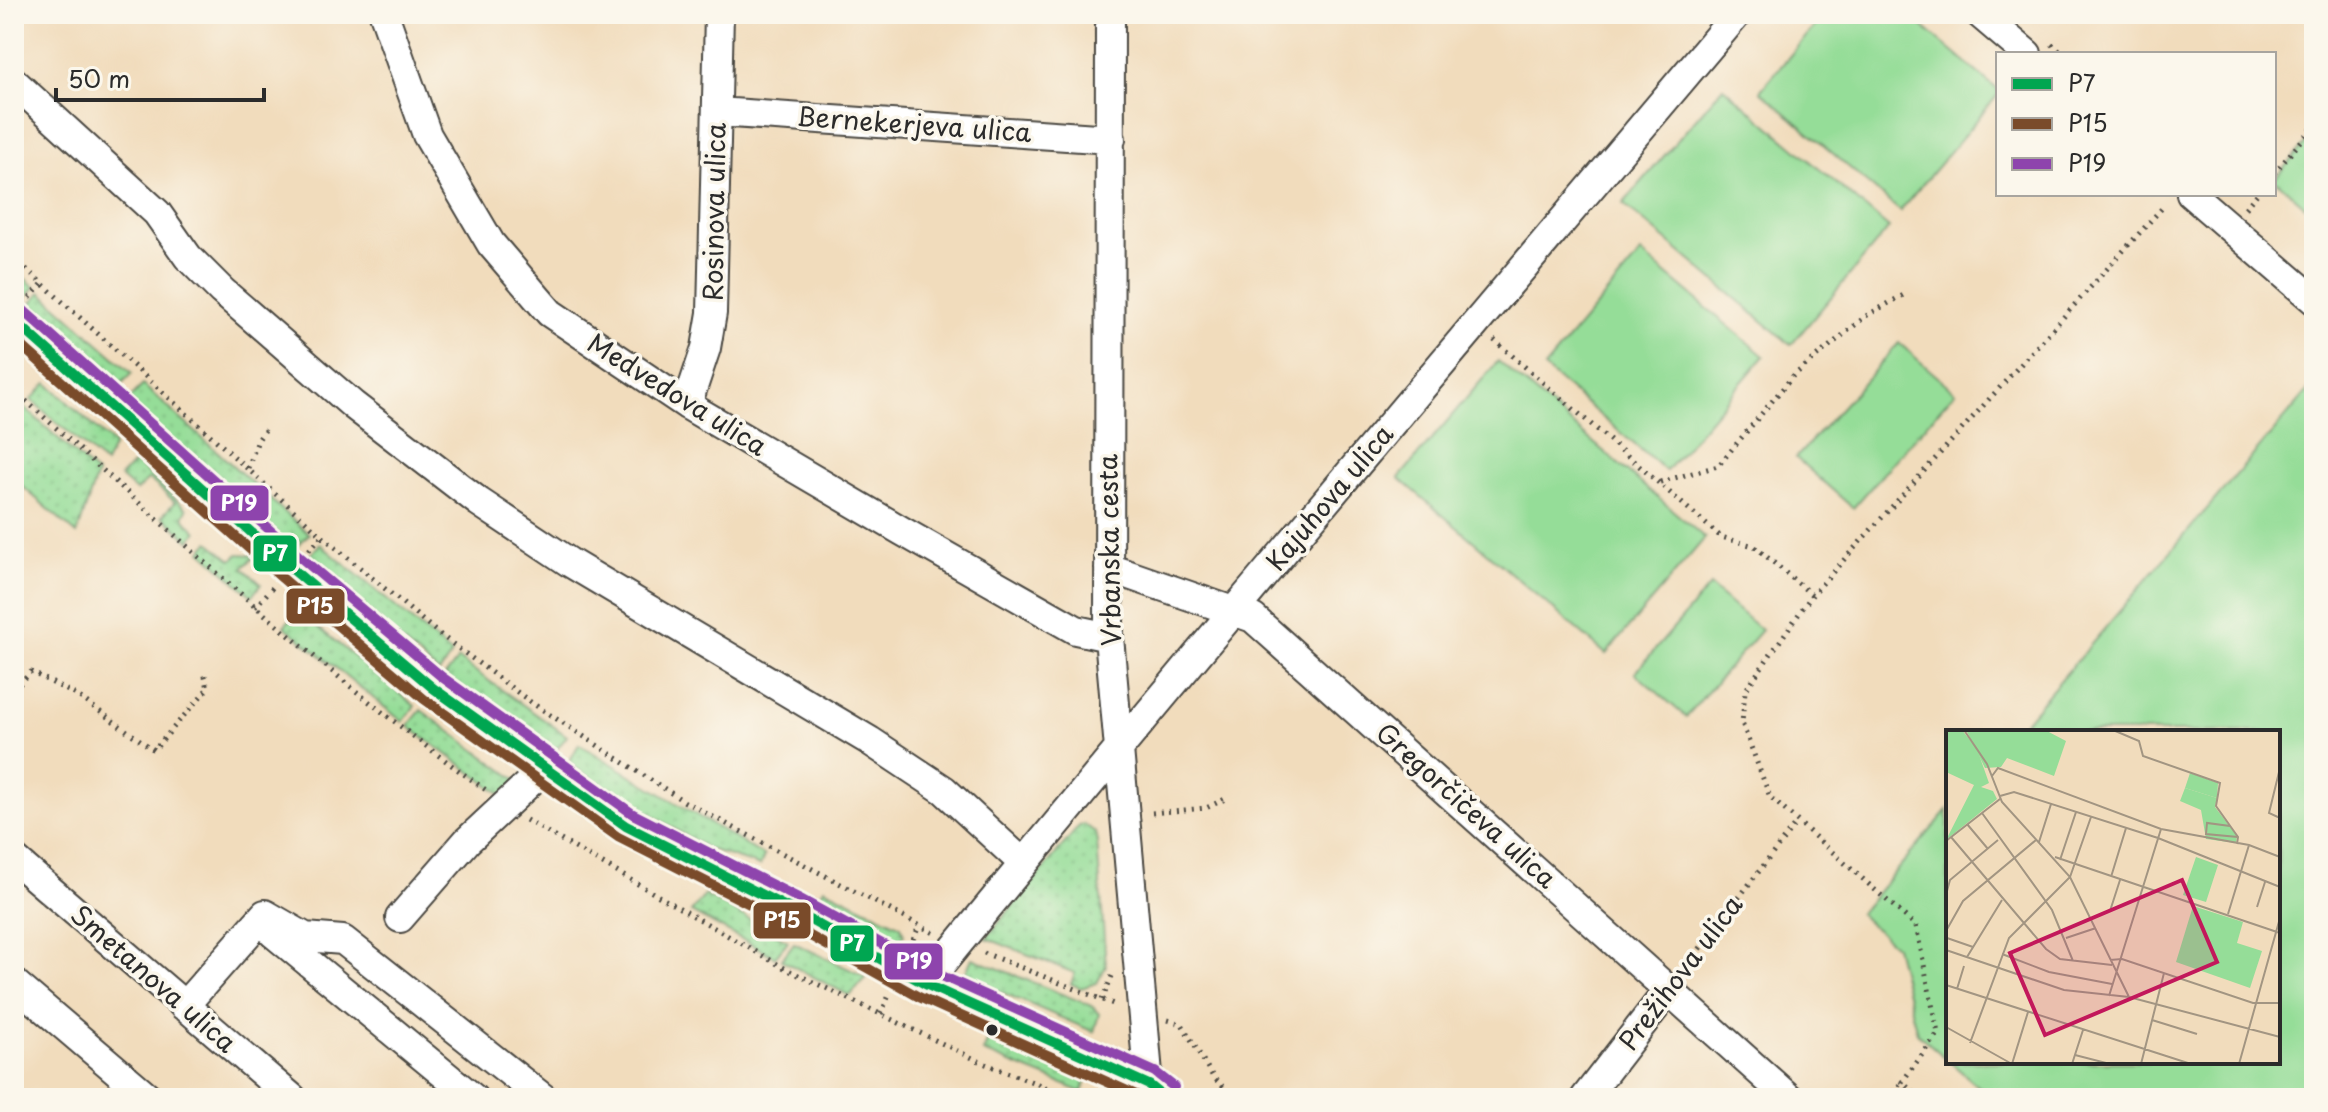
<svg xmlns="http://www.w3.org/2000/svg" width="2328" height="1112" viewBox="0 0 2328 1112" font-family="'Playpen Sans',sans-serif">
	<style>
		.grass { fill: url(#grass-dots); stroke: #608462; stroke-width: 2 }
		.pitch { fill: #95dd98; stroke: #608462; stroke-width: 2 }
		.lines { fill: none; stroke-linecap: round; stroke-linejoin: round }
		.minor-casing { stroke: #494641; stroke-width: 32 }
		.path { stroke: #494641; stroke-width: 5; stroke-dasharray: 2 6; stroke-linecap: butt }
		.minor { stroke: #fff; stroke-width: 28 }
		.bus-1-casing { stroke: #fbf7ec; stroke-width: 16 }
		.bus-2-casing { stroke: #fbf7ec; stroke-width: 16 }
		.bus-3-casing { stroke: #fbf7ec; stroke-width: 16 }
		.bus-1 { stroke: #00a651; stroke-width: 10 }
		.bus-2 { stroke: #7a4b2a; stroke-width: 10 }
		.bus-3 { stroke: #8e44ad; stroke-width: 10 }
		.bus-dot { fill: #2b2b2b; stroke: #fbf7ec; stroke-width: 3 }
		.labels { text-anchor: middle; stroke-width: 7; stroke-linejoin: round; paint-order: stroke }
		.street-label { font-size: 26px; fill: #2b2b2b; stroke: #fbf7ec }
		.inset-road { fill: none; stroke: #a29582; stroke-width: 2 }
		.view { fill: #c2185b; fill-opacity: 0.15; stroke: #c2185b; stroke-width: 4 }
		.inset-edge { fill: none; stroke: #2b2b2b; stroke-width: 4 }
		.line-badge { stroke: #fbf7ec; stroke-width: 3 }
		.badge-label { font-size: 22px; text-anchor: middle; font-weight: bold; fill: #fff }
	</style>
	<defs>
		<pattern id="grass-dots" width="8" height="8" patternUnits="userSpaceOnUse" patternTransform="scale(2)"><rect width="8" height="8" fill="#95dd98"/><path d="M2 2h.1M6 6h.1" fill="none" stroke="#81be83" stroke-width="1.8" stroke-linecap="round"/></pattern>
	</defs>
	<rect width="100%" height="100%" fill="#fbf7ec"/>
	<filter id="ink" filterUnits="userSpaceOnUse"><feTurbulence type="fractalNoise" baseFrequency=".0125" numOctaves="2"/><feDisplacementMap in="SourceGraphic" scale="16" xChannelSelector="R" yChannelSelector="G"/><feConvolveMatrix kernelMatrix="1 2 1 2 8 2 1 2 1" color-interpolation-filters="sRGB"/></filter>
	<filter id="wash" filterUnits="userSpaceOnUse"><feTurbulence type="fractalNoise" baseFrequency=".006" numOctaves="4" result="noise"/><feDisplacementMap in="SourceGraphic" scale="32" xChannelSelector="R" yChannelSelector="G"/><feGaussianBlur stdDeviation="1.8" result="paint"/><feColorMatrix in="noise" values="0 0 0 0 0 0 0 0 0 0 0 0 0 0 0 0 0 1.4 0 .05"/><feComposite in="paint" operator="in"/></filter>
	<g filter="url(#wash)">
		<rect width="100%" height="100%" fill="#f1dcbc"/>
		<path class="grass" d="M14,269L35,287L20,304L14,299Z
			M41,292L132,373L114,391L47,330L51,326L29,306Z
			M47,383L114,445L105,464L31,400Z
			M143,385L309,534L293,550L127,401Z
			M24,407L97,474L77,534L14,479V418Z
			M135,462L187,509L183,517L197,532L190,541L162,516L175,502L149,479L136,491L120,477Z
			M209,542L232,560L238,554L256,555L243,568L261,584L252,596L201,551Z
			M320,544L452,654L439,673L305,561Z
			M298,611L415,706L403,722L284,626Z
			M458,659L567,736L557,749H545L445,676Z
			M421,710L518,781L505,797L408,726Z
			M579,744L764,856L760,866L706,848L568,764Z
			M1084,824L1095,832L1097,842L1106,966L1097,983L1081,988L1071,984L1075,973L986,938L1079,826Z
			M824,888L901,926L904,934L898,947L819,897Z
			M705,895L788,941L775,957L691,912Z
			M794,943L866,977L850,996L781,960Z
			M972,958L1092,1006L1099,1014L1094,1032L964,976Z
			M988,1040L1071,1068L1088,1078L1082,1092L983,1052Z"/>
		<path class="pitch" d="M1825,14H1908L1998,90V95L1900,211L1760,91Z
			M1723,87L1889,228L1791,345L1623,204Z
			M2314,134V214L2274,179Z
			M1641,253L1764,356L1666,471L1544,368Z
			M1899,343L1955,392L1853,508L1796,458Z
			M1498,361L1705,538L1606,654L1399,478Z
			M2314,384V1098H1992L1950,1062H2278V732H2016Z
			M1710,586L1761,630L1686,717L1635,673Z
			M1948,810V1060L1917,1033L1895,946L1859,914Z"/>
	</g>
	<g filter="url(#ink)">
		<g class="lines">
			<g class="minor-casing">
				<path id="minor" d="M384,14L427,135L491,244L550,313L687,405L902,531L1076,630L1109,637
					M1110,14L1109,637L1149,1085
					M1980,14L2027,54
					M14,82L157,213L188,257L222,291L353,405L479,502L569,562L870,741L944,790L1023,863
					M717,112L1111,139
					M2191,194L2314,300
					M14,320L291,568L433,688L626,826L794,911L925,984L1149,1085L1165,1098
					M687,405L706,348L712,313L719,14
					M1109,568L1253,618L1789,1098
					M14,859L292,1098
					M400,918L467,841L545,768
					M273,933L473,1098
					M14,983L149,1098
					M925,984C1192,657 1465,337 1737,14
					M184,1006L265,914L305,937L343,940L543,1098
					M1585,1098L1670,988"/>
			</g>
			<path class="path" d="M2052,44L2063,54
				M2274,173L2314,126
				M2245,208L2257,194
				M14,258L322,536L438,633L532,703L685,802L934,933
				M30,298L42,284
				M1494,340L1721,537L1754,546L1812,595
				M14,390C168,528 318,671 486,790
				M248,468L258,440L268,426
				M1660,482L1718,466L1793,376L1866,316L1907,293
				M309,550L322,536
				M255,607L273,587
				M14,690L31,672L78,696L154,750L208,688L204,672
				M1152,813L1206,808L1225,799
				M526,820L786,969L983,1063L1074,1098
				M910,947L919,926
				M984,953L1116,1005
				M1685,968L1796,823
				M1102,1000L1112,976
				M881,1014L890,993
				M1168,1020L1182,1024L1213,1077L1235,1098
				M1888,1098L1902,1082
				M1920,1098L1902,1082L1938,1033L1916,926L1770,797L1742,723L1745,691L1812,595L2163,207"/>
			<use href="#minor" class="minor"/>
			<g class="bus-1-casing">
				<path id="bus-1" d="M14,320L291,568L433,688L626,826L794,911L925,984L1149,1085L1165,1098"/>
			</g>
			<g class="bus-2-casing">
				<path id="bus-2" d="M14,339L282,578L424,699L618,837L787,923L919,997L1143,1098"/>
			</g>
			<g class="bus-3-casing">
				<path id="bus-3" d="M23,310L300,557L442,677L633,814L800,899L931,971L1155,1072L1174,1087"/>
			</g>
			<use href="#bus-1" class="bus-1"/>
			<use href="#bus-2" class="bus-2"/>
			<use href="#bus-3" class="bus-3"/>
		</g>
	</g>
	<circle class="bus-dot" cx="992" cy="1030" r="7"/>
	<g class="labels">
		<g class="street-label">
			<text transform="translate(914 125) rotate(4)" y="9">Bernekerjeva ulica</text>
			<text transform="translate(715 212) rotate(-89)" y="9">Rosinova ulica</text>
			<text transform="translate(677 395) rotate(32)" y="9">Medvedova ulica</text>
			<text transform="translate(1330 498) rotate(-50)" y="9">Kajuhova ulica</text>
			<text transform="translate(1110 550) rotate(-91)" y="9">Vrbanska cesta</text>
			<text transform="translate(1466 806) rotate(42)" y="9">Gregorčičeva ulica</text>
			<text transform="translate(1681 973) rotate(-53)" y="9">Prežihova ulica</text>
			<text transform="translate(153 979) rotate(41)" y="9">Smetanova ulica</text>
		</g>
	</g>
	<g transform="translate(1946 730)">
		<rect width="334" height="334" fill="#f1dcbc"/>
		<path d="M0,0H16L31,19L43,53L35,57L47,61L51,69L0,110L28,55L0,42ZM244,43L272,53L271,68L239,58Z" fill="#95dd98"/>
		<path d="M20,0H99L120,11L108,46L61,28L55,37L39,38ZM239,58L271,68L269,77L291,106L290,113L260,109L255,80L234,71Z" fill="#95dd98"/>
		<path d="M250,127L272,135L260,172L237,165ZM247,176L297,192L291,213L316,221L304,258L230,232Z" fill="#95dd98"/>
		<path class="inset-road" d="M18,0L41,34L56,72L124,147L183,267M167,0L193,11L197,26L274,53L270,76L292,107L291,114M334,38L323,83L334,88M46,46L52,38L215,99L303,115L334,127M54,66L68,62L212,108L334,157M36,83L106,180L127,231M21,94L42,119M284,96L261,93L260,104L292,107M5,107L100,219L114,229L166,235M0,111L54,69M93,112L105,74M109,127L334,203M114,130L130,82M165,147L180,98M1,161L4,150L52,110M311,177L319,152M164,181L174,150M282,184L303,115M0,201L17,171L90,110M1,208L27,217M120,208L150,198M0,220L118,260L183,267L334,307M56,224L103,242L166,254M21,227L56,170M164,230L176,229L307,273H334M0,255L245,334M11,259L18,236M163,266L215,99M206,290L251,304M0,297L66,334M24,313L63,208L124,147L145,87M129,325L164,334M66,334L82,282M126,334L137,300M195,334L218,243M293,334L334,188"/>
		<path class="view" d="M236,150L271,232L99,305L64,223Z"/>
		<rect width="334" height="334" class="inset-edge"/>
	</g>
	<g class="line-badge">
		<rect x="209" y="484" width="61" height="38" rx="8" fill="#8e44ad"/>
		<rect x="252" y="534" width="46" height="39" rx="8" fill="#00a651"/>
		<rect x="285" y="587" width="61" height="38" rx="8" fill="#7a4b2a"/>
		<rect x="752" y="901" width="60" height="39" rx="8" fill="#7a4b2a"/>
		<rect x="829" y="924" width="46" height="39" rx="8" fill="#00a651"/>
		<rect x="883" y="942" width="61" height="39" rx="8" fill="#8e44ad"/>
	</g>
	<g class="badge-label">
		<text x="239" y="511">P19</text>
		<text x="275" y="561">P7</text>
		<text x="315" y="614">P15</text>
		<text x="782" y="928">P15</text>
		<text x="852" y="951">P7</text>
		<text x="914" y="969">P19</text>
	</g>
	<rect width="2328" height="1112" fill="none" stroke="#fbf7ec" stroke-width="48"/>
	<rect x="1996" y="52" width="280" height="144" fill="#fbf7ec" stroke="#a8a59f" stroke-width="2"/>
	<rect x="2012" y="78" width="40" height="12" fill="#00a651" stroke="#a8a59f" stroke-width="2"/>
	<text x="2068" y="92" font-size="24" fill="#2b2b2b">P7</text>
	<rect x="2012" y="118" width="40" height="12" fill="#7a4b2a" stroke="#a8a59f" stroke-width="2"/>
	<text x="2068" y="132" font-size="24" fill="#2b2b2b">P15</text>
	<rect x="2012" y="158" width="40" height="12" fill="#8e44ad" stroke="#a8a59f" stroke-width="2"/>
	<text x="2068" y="172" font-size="24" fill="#2b2b2b">P19</text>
	<path d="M56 88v12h208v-12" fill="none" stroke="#2b2b2b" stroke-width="4"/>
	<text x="68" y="88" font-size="24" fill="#2b2b2b" stroke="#fbf7ec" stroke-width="6" paint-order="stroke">50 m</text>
</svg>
